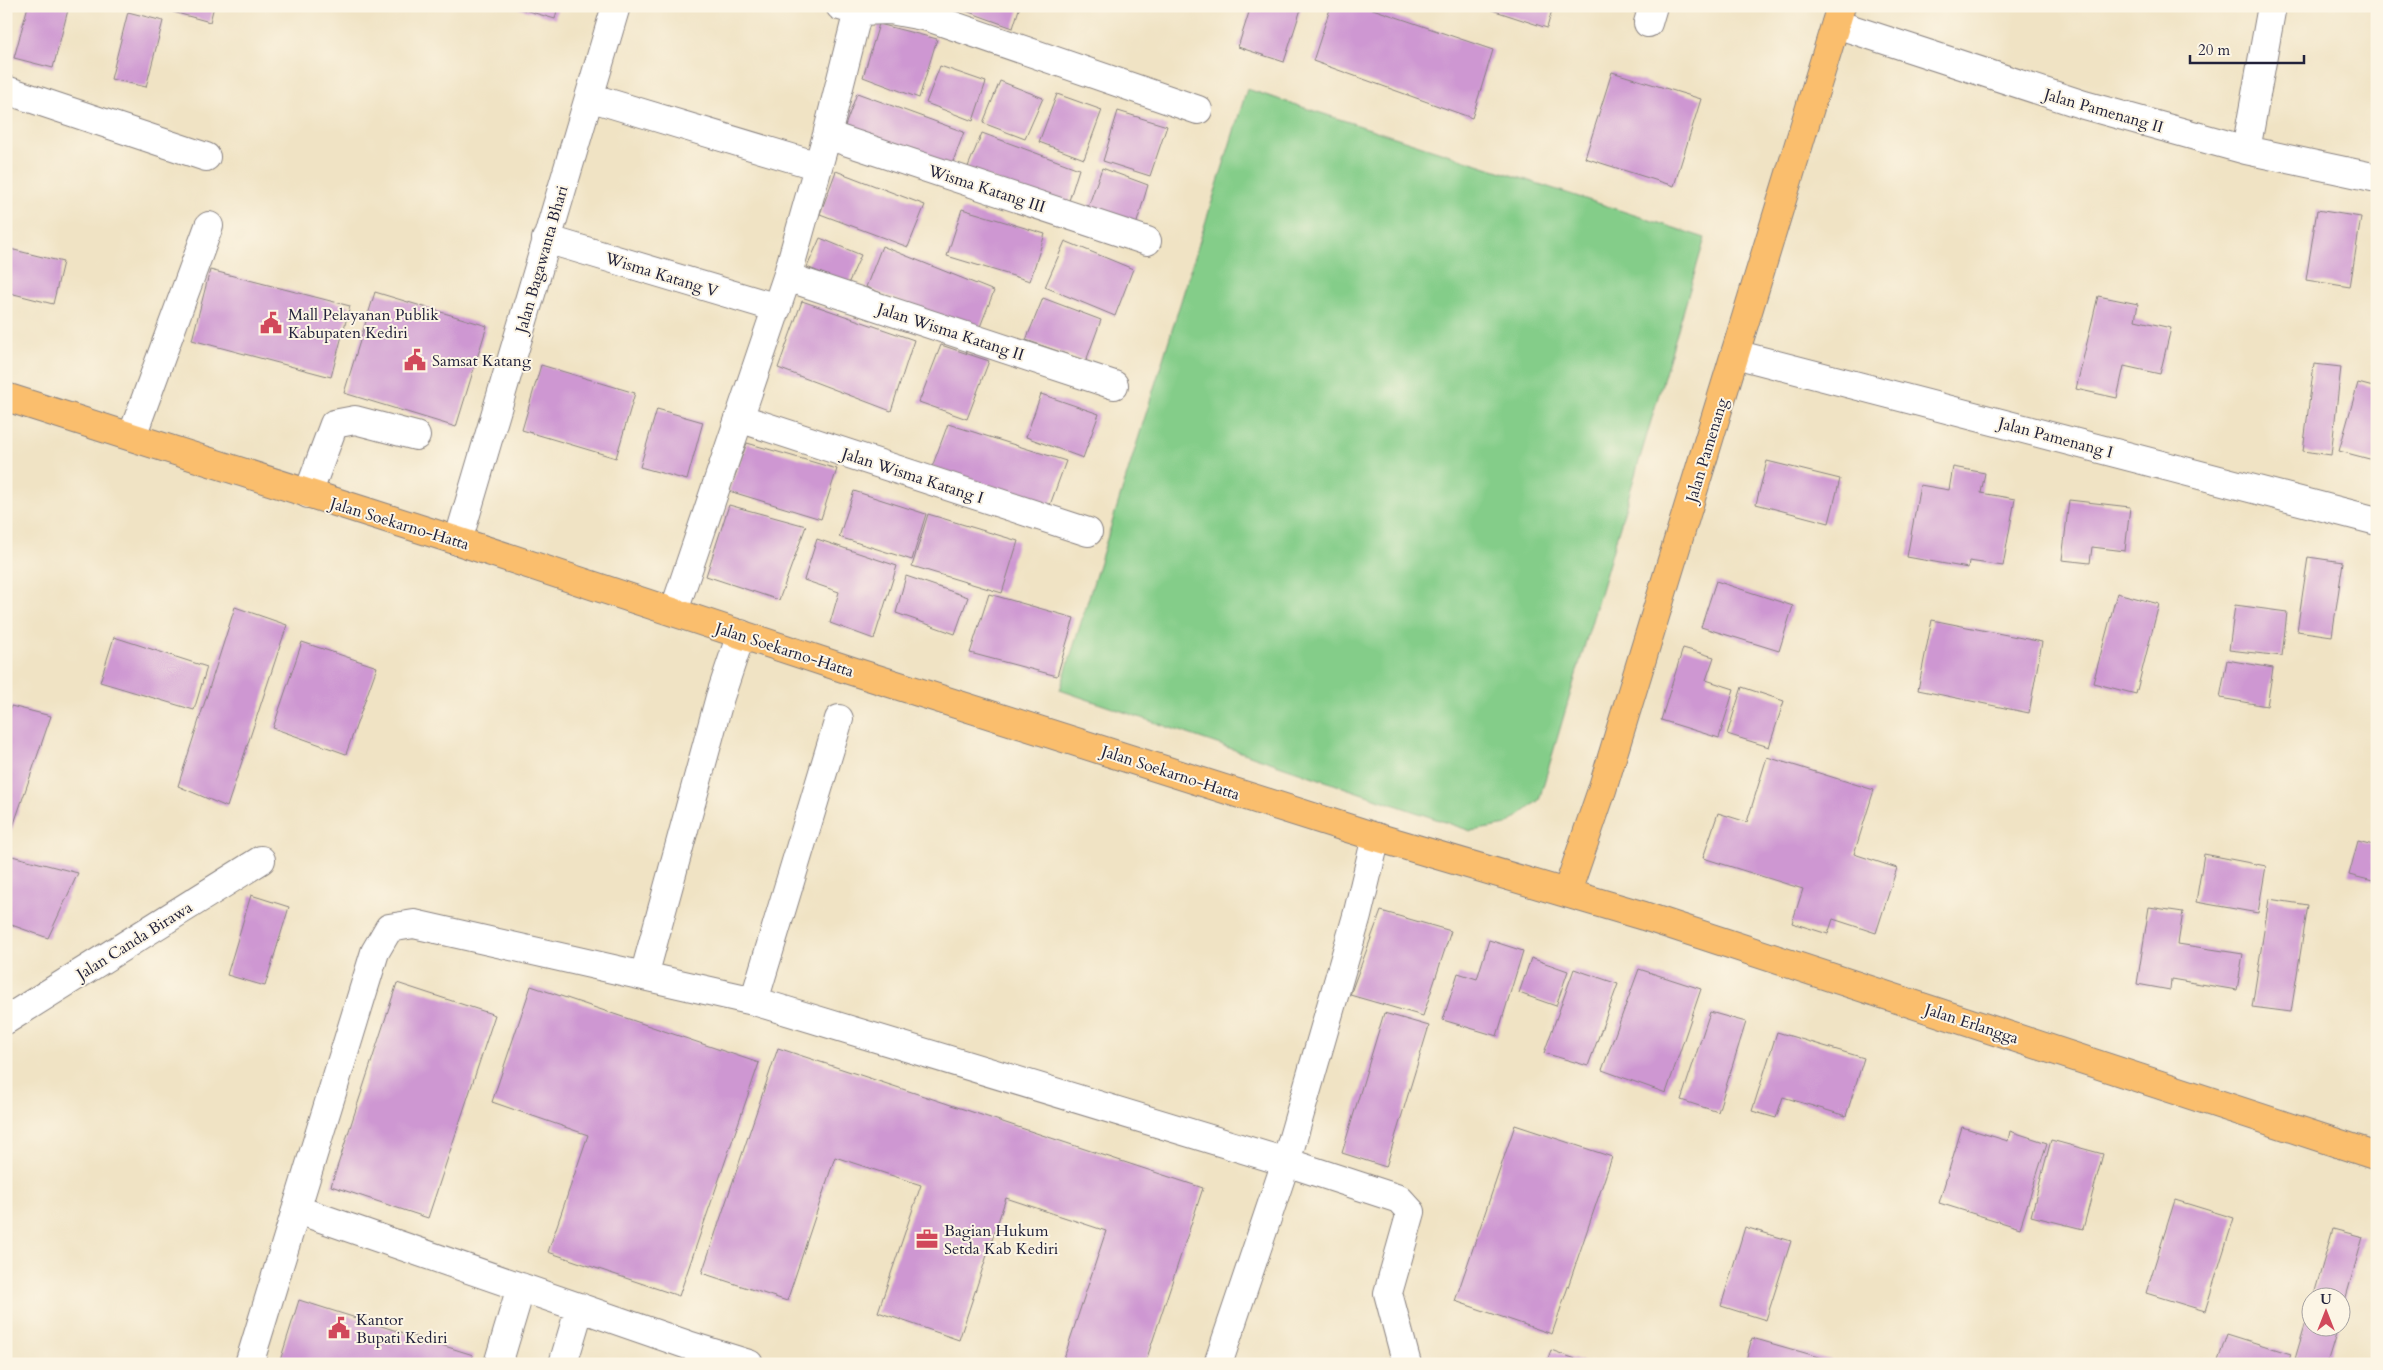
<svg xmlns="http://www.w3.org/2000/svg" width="2383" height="1370" viewBox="0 0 2383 1370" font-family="Cardo,serif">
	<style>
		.green { fill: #84cd89; stroke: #537862 }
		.building { fill: #ce97d2 }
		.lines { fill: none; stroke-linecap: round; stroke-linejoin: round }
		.minor-casing { stroke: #898280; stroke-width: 30 }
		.major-casing { stroke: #898280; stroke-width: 30 }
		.minor { stroke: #fff; stroke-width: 28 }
		.major { stroke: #fabe6d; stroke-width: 28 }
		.labels { text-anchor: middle; stroke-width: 4; stroke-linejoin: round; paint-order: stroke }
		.street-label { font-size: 16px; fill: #22223b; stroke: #fcf5e5 }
		.poi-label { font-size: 16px; fill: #22223b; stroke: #fcf5e5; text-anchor: start }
	</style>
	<rect width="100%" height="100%" fill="#fcf5e5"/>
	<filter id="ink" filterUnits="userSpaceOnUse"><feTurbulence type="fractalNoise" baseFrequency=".02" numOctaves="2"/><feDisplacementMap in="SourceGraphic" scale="10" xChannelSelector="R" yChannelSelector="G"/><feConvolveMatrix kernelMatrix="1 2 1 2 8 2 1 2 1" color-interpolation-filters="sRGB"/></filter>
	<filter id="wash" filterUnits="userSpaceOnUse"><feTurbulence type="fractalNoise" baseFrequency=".0096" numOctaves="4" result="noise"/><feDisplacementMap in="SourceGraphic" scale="20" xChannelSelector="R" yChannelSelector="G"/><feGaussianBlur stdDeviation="1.12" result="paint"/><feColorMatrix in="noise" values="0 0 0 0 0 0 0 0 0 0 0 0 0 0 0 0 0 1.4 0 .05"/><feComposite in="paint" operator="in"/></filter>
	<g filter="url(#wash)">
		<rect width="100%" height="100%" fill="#f0e3c4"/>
		<path class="green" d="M1247,89L1705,238L1539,800L1507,825L1471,831L1060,690Z"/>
		<g id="blocks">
			<path class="building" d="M28,6H69L53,68L14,58Z
				M175,6H214L210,22L173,12Z
				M511,6H558L555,19Z
				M952,6H1020L1013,28Z
				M1251,6H1302L1284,62L1238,47Z
				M1331,6H1364L1493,50L1472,118L1313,61Z
				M1480,6H1553L1547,28Z
				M1617,6H1641L1639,14Z
				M128,12L163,21L146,87L111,79Z
				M879,24L937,39L919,98L863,77Z
				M940,66L986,82L973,121L926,103Z
				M1612,72L1701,99L1674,186L1585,158Z
				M1000,81L1043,98L1025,139L983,123Z
				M857,93L964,132L951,167L845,126Z
				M1057,94L1102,110L1084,159L1039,142Z
				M1118,111L1167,126L1150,176L1103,161Z
				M982,133L1079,169L1067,207L967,169Z
				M1102,168L1148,185L1135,229L1087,210Z
				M836,171L925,205L908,247L820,214Z
				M962,209L1045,234L1030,281L947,256Z
				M2317,210L2361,217L2350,287L2306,280Z
				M820,238L861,255L848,284L807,267Z
				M1065,241L1133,269L1115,316L1045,287Z
				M882,246L994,291L978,332L866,287Z
				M6,248L63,262L53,304L6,292Z
				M210,270L350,306L331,377L192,340Z
				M375,292L487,326L456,427L344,393Z
				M2098,296L2138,304L2135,320L2171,328L2160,374L2124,366L2117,398L2076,389Z
				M1043,298L1101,320L1086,361L1026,340Z
				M802,301L914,340L891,411L778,368Z
				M941,345L989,361L967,419L919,402Z
				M2314,364L2341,367L2331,455L2303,451Z
				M541,365L635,393L616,458L522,430Z
				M2358,383L2377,388V461L2339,451Z
				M1041,394L1099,414L1083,458L1026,437Z
				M657,409L703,422L687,480L640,467Z
				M948,424L1066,461L1050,505L932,467Z
				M747,443L837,469L821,519L729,491Z
				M1767,461L1840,479L1829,523L1756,504Z
				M1953,467L1985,473L1981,493L2015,499L2003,566L1969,561L1968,568L1907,557L1920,485L1949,490Z
				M854,491L926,514L912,560L839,537Z
				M2069,500L2130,507L2125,551L2092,547L2090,563L2062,560Z
				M729,505L806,526L779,600L706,576Z
				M928,514L1018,541L1002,593L912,566Z
				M817,539L897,566L874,639L830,623L839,592L804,580Z
				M2308,557L2343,562L2332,636L2297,631Z
				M906,576L968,597L955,634L896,613Z
				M1716,581L1793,606L1779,651L1701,627Z
				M2117,593L2159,604L2136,694L2093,683Z
				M989,594L1074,618L1057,676L970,653Z
				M2235,605L2287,612L2282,656L2229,650Z
				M235,607L287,625L227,807L178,786Z
				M1932,620L2042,642L2029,713L1918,690Z
				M114,637L207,667L194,710L100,682Z
				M302,642L377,667L346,754L273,728Z
				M1683,648L1714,657L1706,680L1734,689L1719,738L1661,720Z
				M2227,660L2273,668L2267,706L2220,698Z
				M1742,687L1784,701L1769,747L1727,734Z
				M11,706L51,716L7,844L6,720Z
				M1767,757L1874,790L1854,854L1897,868L1876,933L1833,919L1828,934L1792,923L1803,889L1703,858L1718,813L1747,822Z
				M2358,841L2377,846V882L2349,875Z
				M2204,854L2266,866L2258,913L2196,902Z
				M12,856L78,873L48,938L6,923V875Z
				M251,895L289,907L265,986L227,975Z
				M2269,899L2308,905L2291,1012L2252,1007Z
				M2149,907L2183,912L2178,944L2243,954L2237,990L2171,979L2170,990L2137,984Z
				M1381,911L1451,931L1423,1016L1350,995Z
				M1489,940L1523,951L1497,1036L1443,1020L1458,973L1477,979Z
				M1531,958L1568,971L1556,1006L1519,993Z
				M1574,969L1618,984L1588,1066L1544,1053Z
				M1639,969L1701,989L1666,1093L1602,1070Z
				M397,983L495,1015L428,1218L331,1186Z
				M531,986L759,1063L679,1296L548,1252L588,1135L492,1102Z
				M1710,1012L1746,1022L1718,1112L1681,1100Z
				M1384,1013L1429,1026L1386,1167L1342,1153Z
				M1777,1032L1864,1058L1846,1116L1783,1097L1776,1118L1752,1111Z
				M778,1048L1203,1188L1145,1364H1062L1106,1231L1006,1198L959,1340L878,1312L921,1185L835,1157L787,1301L702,1273Z
				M1515,1125L1612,1157L1552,1334L1455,1301Z
				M1962,1127L2008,1141L2010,1131L2047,1143L2020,1228L1939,1203Z
				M2051,1140L2103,1154L2083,1229L2031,1216Z
				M2175,1200L2234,1218L2205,1311L2146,1293Z
				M1745,1227L1791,1241L1766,1320L1721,1306Z
				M2333,1229L2363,1237L2341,1315L2340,1298H2313Z
				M299,1300L473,1355L471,1364H279Z
				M2310,1308V1328H2338L2327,1364H2311L2295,1359Z
				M2227,1334L2291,1354L2288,1364H2217Z
				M1752,1338L1830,1360L1829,1364H1745Z
				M1551,1350L1589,1364H1546Z"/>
		</g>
	</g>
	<g filter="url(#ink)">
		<use href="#blocks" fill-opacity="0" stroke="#898280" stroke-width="1"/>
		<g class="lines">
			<g class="minor-casing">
				<path id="minor" d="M840,6L858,11L890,10L928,17L1198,110
					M1648,23L1653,6
					M1836,24L2084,105L2246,150L2377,178
					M6,90L206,157
					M589,97L818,166
					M827,135L1147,241
					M2246,150L2272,6
					M546,239L777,308
					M787,277L1114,385
					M1735,354L2377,521
					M739,418L1088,532
					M132,436L209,226
					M308,494L334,424L355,420L416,436
					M458,541L616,6
					M674,611L787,277L827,135L858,11
					M644,976L720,697L741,634
					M754,1001L839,719
					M6,1020L261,860
					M298,1210L688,1345L749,1364
					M249,1364L375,952L389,928L414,924L754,1001L1286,1162L1399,1199L1411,1212L1388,1293L1407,1364
					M498,1364L521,1287
					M563,1364L580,1307
					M1218,1364L1286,1162L1357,916L1376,837"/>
			</g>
			<g class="major-casing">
				<path id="major" d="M6,397L458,541L852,671L1376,837L1644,916L2377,1156
					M1567,892L1602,790L1841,6"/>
			</g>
			<use href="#minor" class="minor"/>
			<use href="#major" class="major"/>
		</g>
	</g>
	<defs>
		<g id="civic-bare" transform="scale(1.725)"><path d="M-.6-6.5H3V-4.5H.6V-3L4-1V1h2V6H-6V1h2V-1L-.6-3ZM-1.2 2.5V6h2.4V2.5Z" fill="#d1495b" stroke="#fcf5e5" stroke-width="2.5" paint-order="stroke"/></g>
		<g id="office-bare" transform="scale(1.725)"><path d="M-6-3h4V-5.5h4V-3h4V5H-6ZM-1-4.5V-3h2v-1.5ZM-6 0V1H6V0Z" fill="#d1495b" stroke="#fcf5e5" stroke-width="2.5" paint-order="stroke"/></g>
	</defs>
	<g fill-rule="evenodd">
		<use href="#civic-bare" x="271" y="323"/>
		<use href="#civic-bare" x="415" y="360"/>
		<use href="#office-bare" x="927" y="1239"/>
		<use href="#civic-bare" x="339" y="1328"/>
	</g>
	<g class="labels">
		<g class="street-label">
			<text transform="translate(2104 110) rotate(16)" y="6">Jalan Pamenang II</text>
			<text transform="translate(987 188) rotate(18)" y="6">Wisma Katang III</text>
			<text transform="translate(541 259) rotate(-74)" y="6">Jalan Bagawanta Bhari</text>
			<text transform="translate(662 274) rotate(17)" y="6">Wisma Katang V</text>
			<text transform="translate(951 331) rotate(18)" y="6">Jalan Wisma Katang II</text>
			<text transform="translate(2056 437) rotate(15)" y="6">Jalan Pamenang I</text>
			<text transform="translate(1706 450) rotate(-73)" y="6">Jalan Pamenang</text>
			<text transform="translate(913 475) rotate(18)" y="6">Jalan Wisma Katang I</text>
			<text transform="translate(400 523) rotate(17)" y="6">Jalan Soekarno-Hatta</text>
			<text transform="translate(785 649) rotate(18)" y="6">Jalan Soekarno-Hatta</text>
			<text transform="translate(1171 772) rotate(18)" y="6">Jalan Soekarno-Hatta</text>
			<text transform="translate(134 940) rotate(-32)" y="6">Jalan Canda Birawa</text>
			<text transform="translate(1972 1023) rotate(18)" y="6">Jalan Erlangga</text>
		</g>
		<g class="poi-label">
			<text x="288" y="320">Mall Pelayanan Publik<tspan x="288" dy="18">Kabupaten Kediri</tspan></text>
			<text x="432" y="366">Samsat Katang</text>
			<text x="944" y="1236">Bagian Hukum<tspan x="944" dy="18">Setda Kab Kediri</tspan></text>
			<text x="356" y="1325">Kantor<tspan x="356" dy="18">Bupati Kediri</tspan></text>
		</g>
	</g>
	<rect width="2383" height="1370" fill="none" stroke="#fcf5e5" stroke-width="25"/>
	<g transform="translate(2326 1312)"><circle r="24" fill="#fcf5e5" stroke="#a5a1a1"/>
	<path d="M0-4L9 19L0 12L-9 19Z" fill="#d1495b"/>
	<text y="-8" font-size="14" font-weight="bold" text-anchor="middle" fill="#22223b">U</text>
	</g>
	<path d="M2190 55v8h114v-8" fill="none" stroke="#22223b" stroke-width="2.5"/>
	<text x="2198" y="55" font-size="15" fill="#22223b" stroke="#fcf5e5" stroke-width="4" paint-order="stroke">20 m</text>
</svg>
